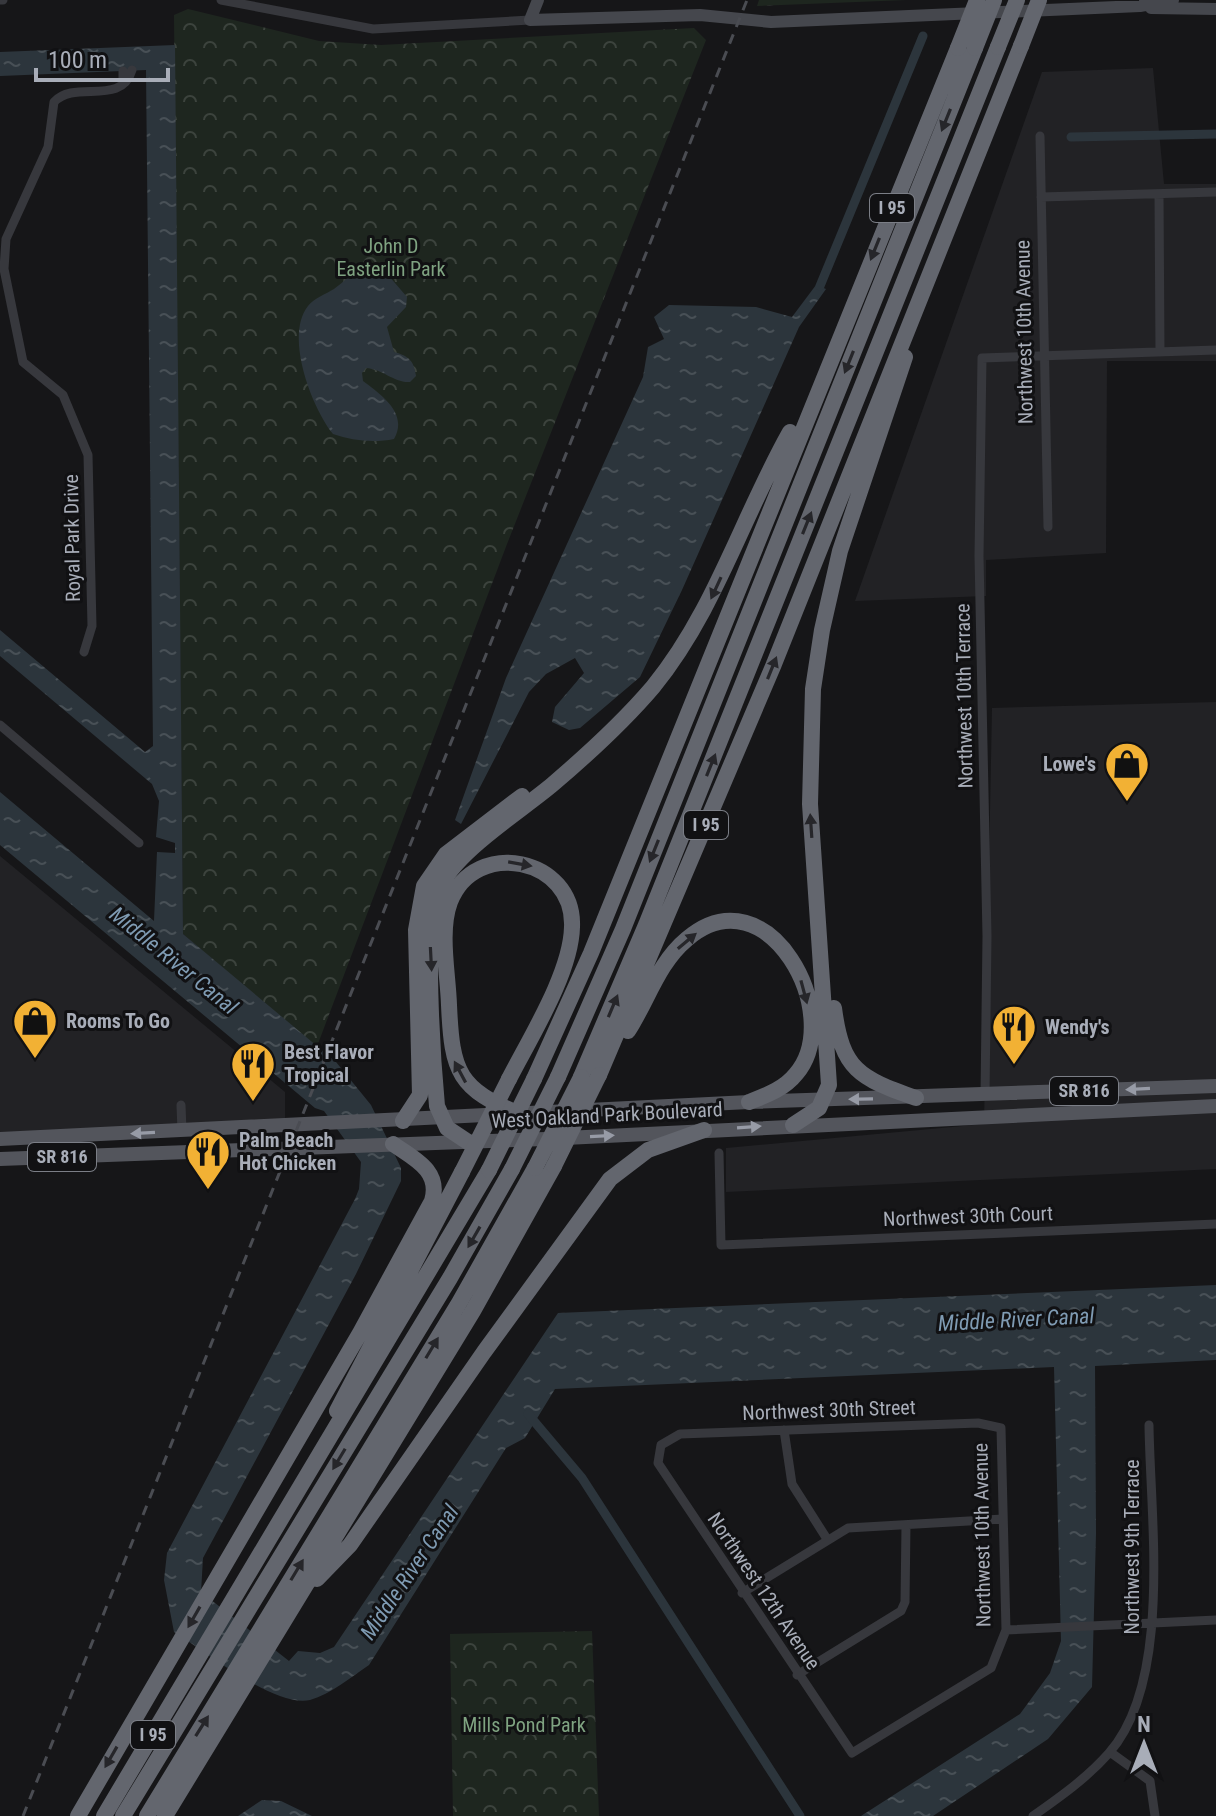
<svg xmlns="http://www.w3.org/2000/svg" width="1216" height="1816" viewBox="0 0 1216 1816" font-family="'Roboto Condensed',sans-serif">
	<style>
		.built { fill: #222225 }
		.forest { fill: url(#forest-crowns) }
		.water { fill: url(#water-ripples) }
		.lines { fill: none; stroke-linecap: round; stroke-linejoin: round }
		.canal { stroke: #2c353c; stroke-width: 9 }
		.street { stroke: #37383d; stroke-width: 9 }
		.secondary { stroke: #45474d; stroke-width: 12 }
		.primary { stroke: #53555c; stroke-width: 14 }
		.highway { stroke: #63666e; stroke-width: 16 }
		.rail { stroke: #4a4c52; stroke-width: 3; stroke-dasharray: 10 8; stroke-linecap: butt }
		.highway-bridge { stroke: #63666e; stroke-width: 16 }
		.oneway { fill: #26262a }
		.oneway2 { fill: #979ba6 }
		.labels { text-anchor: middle; stroke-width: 6; stroke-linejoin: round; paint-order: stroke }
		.shield { fill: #111113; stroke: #7b7e86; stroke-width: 2 }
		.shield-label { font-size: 18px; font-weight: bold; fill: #a8adb8 }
		.park-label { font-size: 20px; fill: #7fa381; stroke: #111113 }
		.street-label { font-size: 20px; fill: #a8adb8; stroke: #111113 }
		.poi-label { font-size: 20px; font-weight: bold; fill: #a8adb8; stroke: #111113; text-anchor: start }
		.water-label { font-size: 22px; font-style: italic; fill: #7f9bb3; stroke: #111113 }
	</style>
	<defs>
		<pattern id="forest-crowns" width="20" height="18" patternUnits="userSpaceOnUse" patternTransform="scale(2)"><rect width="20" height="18" fill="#1e261f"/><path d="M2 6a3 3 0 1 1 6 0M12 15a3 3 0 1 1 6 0" fill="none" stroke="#3c433d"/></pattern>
		<pattern id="water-ripples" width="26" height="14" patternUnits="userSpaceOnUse" patternTransform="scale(2)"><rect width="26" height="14" fill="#2c353c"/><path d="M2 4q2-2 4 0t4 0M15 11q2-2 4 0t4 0" fill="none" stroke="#485056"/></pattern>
	</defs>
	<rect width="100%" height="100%" fill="#161618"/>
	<path class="built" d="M1153,68L1164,184H1216V361H1107L1106,553L986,560V596L855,601L1042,72Z
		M1216,702V1169L726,1192V1148L984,1124L992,708Z
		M0,856L285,1092V1121L0,1133Z"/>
	<path class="forest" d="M759,0H906L757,6Z
		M188,9L319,41L381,45L694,28L706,40L507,544L316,1049L183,934L174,15Z
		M592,1631L599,1816H453L450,1634Z"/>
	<path class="water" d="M175,45L183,934L336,1062L371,1105L401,1168V1181L356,1274L203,1558L201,1592L289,1661L298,1651L320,1653L334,1647L558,1313L1216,1285V1360L1095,1366L1096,1533L1092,1687L1048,1739L933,1816H861L1020,1714L1050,1673L1061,1641L1054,1367L555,1389L525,1438L506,1448L369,1665C351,1677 331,1694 310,1700C275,1708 205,1651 174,1632L164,1580L167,1553L355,1199L359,1189L361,1162L324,1111L315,1108L0,845V792L154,921L157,852L175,853V843L156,837L159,801L152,784L0,656V630L145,752L153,746L146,70L0,76V52Z
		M363,265L388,275L407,297L406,307L387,327L394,352C409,356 414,361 416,376L410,382C394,383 383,369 366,368L362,373L363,381C380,394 409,413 394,439C374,443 353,441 333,434C312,408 284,336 308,306C314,298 326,294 334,289C344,282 353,272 363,265Z
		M816,285L826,289L799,327L682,590L640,677L580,728L569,730L552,722L555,707L584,673L575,658L546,674L529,692L461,824L455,820L506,678L643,377L648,347L664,339L654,317L669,305L756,307L792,317Z
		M262,1800L281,1801L312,1816H238Z"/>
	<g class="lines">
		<path class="canal" d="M1071,137L1216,134
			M820,286L923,36
			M528,1414L582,1478L800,1816"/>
		<path class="street" d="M0,0H3
			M221,0L373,29L530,20
			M123,71V83
			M1040,136L1048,527
			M1159,194L1160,352
			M1041,197L1216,192
			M84,652L92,626L88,455L63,395L23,362L4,269L6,239L48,147L54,102C75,79 121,107 132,70
			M0,725L139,843
			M985,1095L987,936L979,556L982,358L1216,350
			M181,1105L182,1131
			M719,1153L721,1245L1216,1224
			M978,1423L1001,1428L1006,1630L991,1668L852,1753L658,1463L661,1445L680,1434Z
			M784,1430L792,1484L827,1539
			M742,1593L848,1528L1003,1519
			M1006,1630L1216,1620
			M797,1675L901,1611L905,1602L906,1525
			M1110,1752L1150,1781L1155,1816
			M1033,1816C1060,1797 1087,1778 1109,1753C1173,1681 1150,1516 1149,1425"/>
		<path class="secondary" d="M538,0L530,20L700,15L771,22L1140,6L1173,0
			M1151,8L1216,9"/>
		<path class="primary" d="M0,1139L749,1102L1216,1086
			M0,1159L545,1139L1216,1106"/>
		<path class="highway" d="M834,1008C842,1070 859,1078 916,1098
			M628,1031C648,1000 658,963 687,939C768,870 846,1016 796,1074C784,1089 767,1095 749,1102
			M599,1075L774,664L1021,46
			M558,1077L623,929L975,48
			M581,1077L646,925L998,47
			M509,1079C530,1038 571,973 572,927C575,858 475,837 450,902C439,932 448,973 449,1005C452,1073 458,1089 522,1115
			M534,1079L591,953L958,48
			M403,1121L420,1095L416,930L424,886L446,854L522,796
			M793,1125L819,1108L829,1085L810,804L813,689L822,630L840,551L905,357
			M468,1142L447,1128L437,1106C433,1063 423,923 438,890C456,851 520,812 553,784C587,755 624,721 653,687C715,611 742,517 790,432
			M337,1411L462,1172
			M317,1579L350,1545L484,1352L610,1179L648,1150L704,1130
			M78,1816L360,1333L432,1201C441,1171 415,1159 393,1144
			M104,1816L489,1170
			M123,1816L450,1278L512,1169
			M147,1816L459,1303L535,1168
			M165,1816L473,1311L554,1166"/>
		<path class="rail" d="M23,1816L747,0"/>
		<path class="highway-bridge" d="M1021,46L1039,0
			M998,47L1017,0
			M958,48L977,0
			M975,48L994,0
			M554,1166L599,1075
			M535,1168L581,1077
			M512,1169L558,1077
			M489,1170L534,1079
			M462,1172L509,1079"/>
	</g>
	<defs><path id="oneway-solid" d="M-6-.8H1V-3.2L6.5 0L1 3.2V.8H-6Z" transform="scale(2)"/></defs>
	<g class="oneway">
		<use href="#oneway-solid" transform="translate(946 120) rotate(112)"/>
		<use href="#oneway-solid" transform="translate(875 249) rotate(112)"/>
		<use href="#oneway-solid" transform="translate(849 362) rotate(112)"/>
		<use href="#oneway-solid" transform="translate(807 523) rotate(-68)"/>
		<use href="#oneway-solid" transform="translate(716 588) rotate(115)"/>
		<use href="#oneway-solid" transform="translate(772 668) rotate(-68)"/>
		<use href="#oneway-solid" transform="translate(711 765) rotate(-68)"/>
		<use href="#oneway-solid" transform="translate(811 826) rotate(-94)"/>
		<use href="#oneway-solid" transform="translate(654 851) rotate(112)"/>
		<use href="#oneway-solid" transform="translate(520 864) rotate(10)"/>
		<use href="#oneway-solid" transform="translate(687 941) rotate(-40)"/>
		<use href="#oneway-solid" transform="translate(431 959) rotate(87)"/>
		<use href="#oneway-solid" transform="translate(804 992) rotate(75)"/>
		<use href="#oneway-solid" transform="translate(613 1006) rotate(-67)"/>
		<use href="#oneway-solid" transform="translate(460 1072) rotate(-118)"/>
		<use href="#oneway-solid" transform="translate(474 1237) rotate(120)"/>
		<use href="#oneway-solid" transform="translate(432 1348) rotate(-59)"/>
		<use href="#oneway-solid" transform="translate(339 1459) rotate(121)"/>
		<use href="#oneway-solid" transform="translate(297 1570) rotate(-59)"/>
		<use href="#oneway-solid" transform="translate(194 1617) rotate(120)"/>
		<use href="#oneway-solid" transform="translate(202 1726) rotate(-58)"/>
		<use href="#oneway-solid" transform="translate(111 1757) rotate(120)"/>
	</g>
	<g class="oneway2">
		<use href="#oneway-solid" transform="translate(1138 1089) rotate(177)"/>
		<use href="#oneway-solid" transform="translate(861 1099) rotate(179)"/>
		<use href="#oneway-solid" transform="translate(749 1127) rotate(-4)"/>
		<use href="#oneway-solid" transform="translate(143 1133) rotate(177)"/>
		<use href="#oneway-solid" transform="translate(602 1136) rotate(-3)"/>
	</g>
	<defs>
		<g id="shop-pin" transform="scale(2.3)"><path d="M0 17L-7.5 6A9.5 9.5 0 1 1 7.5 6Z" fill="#f2b134" stroke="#111113"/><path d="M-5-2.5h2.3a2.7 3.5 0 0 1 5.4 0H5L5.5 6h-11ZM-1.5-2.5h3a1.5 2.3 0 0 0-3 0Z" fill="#111"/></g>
		<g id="restaurant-pin" transform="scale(2.3)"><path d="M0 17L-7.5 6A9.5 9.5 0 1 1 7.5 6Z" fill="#f2b134" stroke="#111113"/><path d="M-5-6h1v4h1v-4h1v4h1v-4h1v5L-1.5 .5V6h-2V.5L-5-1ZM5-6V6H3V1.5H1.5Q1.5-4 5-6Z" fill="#111"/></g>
	</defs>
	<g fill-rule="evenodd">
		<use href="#shop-pin" x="1127" y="764"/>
		<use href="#shop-pin" x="35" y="1021"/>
		<use href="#restaurant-pin" x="1014" y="1027"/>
		<use href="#restaurant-pin" x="253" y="1064"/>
		<use href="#restaurant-pin" x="208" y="1152"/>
	</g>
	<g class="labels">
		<g class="shield">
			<rect x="870" y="194" width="44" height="28" rx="6"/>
			<rect x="684" y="811" width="44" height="28" rx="6"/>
			<rect x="1050" y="1077" width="68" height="28" rx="6"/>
			<rect x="28" y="1143" width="68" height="28" rx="6"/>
			<rect x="131" y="1721" width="44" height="28" rx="6"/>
		</g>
		<g class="shield-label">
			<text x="892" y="214">I 95</text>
			<text x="706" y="831">I 95</text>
			<text x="1084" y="1097">SR 816</text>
			<text x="62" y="1163">SR 816</text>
			<text x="153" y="1741">I 95</text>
		</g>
		<g class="park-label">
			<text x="391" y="253">John D<tspan x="391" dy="23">Easterlin Park</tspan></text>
			<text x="524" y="1732">Mills Pond Park</text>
		</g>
		<g class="street-label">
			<text transform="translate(1024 332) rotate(-91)" y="7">Northwest 10th Avenue</text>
			<text transform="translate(72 538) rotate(-91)" y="7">Royal Park Drive</text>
			<text transform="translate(964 696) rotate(-91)" y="7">Northwest 10th Terrace</text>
			<text transform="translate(607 1115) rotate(-3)" y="7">West Oakland Park Boulevard</text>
			<text transform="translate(968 1216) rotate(-2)" y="7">Northwest 30th Court</text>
			<text transform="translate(829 1410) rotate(-2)" y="7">Northwest 30th Street</text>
			<text transform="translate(982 1535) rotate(-91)" y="7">Northwest 10th Avenue</text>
			<text transform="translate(1132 1547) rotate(-90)" y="7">Northwest 9th Terrace</text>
			<text transform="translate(764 1591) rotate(56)" y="7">Northwest 12th Avenue</text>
		</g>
		<g class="poi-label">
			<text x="1096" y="771" text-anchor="end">Lowe's</text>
			<text x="66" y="1028">Rooms To Go</text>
			<text x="1045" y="1034">Wendy's</text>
			<text x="284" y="1059">Best Flavor<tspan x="284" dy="23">Tropical</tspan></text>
			<text x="239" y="1147">Palm Beach<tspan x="239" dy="23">Hot Chicken</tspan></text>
		</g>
		<g class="water-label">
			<text transform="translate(174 960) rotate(39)" y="8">Middle River Canal</text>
			<text transform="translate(1016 1319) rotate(-3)" y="8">Middle River Canal</text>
			<text transform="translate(409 1572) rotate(-56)" y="8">Middle River Canal</text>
		</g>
	</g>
	<g transform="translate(1144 1744)" stroke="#111113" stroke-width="6" paint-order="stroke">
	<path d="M0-6L14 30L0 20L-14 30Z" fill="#a8adb8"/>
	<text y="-12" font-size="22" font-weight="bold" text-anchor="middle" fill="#a8adb8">N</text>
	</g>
	<path d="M36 68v12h132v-12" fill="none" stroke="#a8adb8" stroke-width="4"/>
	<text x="48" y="68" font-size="24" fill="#a8adb8" stroke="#111113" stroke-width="6" paint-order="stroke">100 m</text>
</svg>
